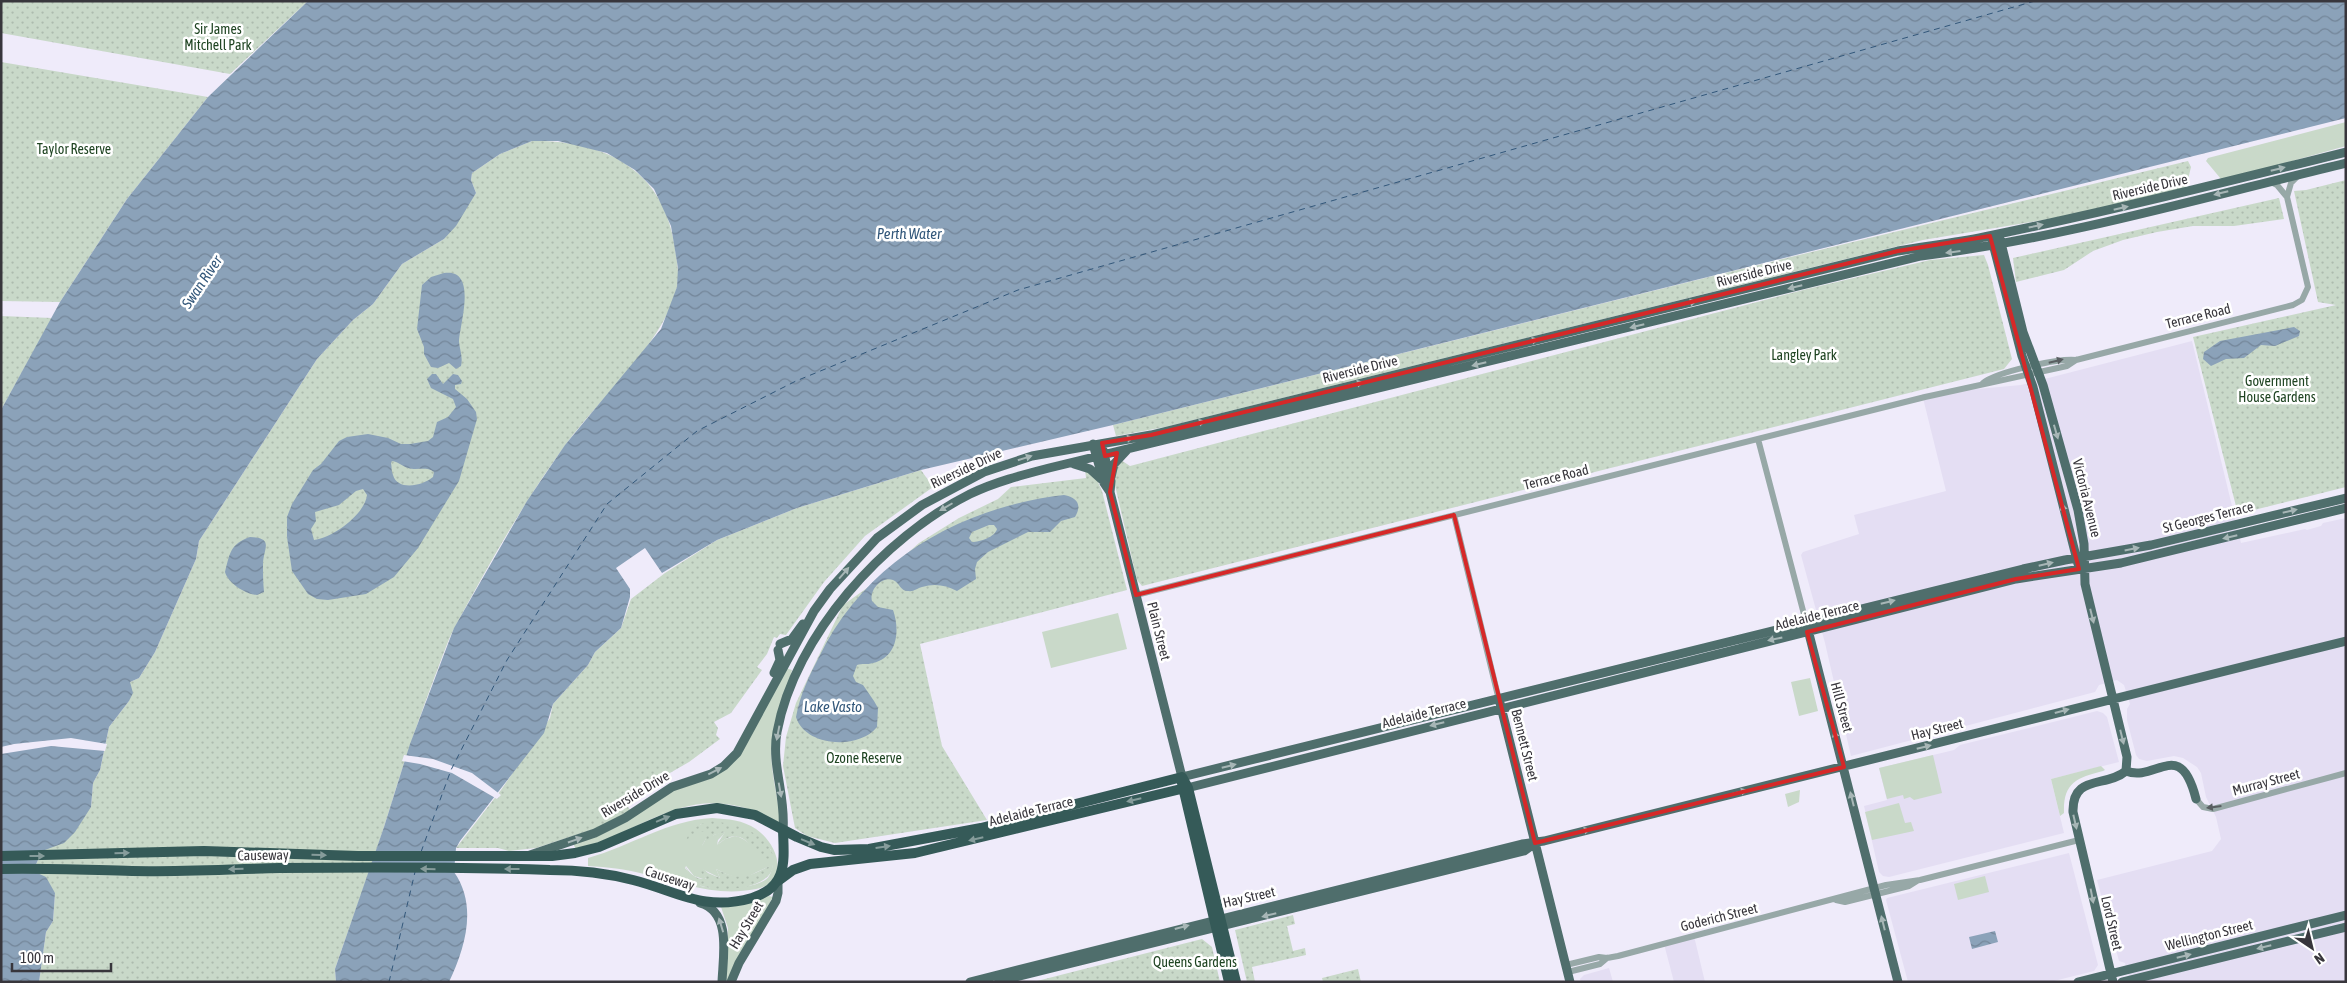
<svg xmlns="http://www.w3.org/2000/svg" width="2347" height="983" viewBox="0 0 2347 983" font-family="'Asap Condensed',sans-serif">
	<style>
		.built { fill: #e4def3 }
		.grass { fill: #c9d9c9; fill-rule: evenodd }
		.park { fill: url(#park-dots) }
		.water { fill: url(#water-waves); fill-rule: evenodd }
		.pier { fill: #efebfa }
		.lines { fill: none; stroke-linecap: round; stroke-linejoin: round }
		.ferry { stroke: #32577a; stroke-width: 1; stroke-dasharray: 6 5; stroke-linecap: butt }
		.minor { stroke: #97a8a7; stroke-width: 6 }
		.major { stroke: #4f6e6c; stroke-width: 9 }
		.highway { stroke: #355a58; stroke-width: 10 }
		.oneway { fill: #a7b6b6 }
		.oneway2 { fill: #595e61 }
		.oneway3 { fill: #869c9b }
		.marked { fill: none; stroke: #d62828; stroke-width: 4; stroke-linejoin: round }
		.labels { text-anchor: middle; stroke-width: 5; stroke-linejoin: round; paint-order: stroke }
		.park-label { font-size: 14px; fill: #1f4422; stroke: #fff }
		.street-label { font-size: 14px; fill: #38363c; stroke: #fff }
		.water-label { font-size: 15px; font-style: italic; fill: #32577a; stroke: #fff }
	</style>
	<defs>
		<pattern id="park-dots" width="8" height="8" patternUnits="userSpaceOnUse" patternTransform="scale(1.25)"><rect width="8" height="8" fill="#c9d9c9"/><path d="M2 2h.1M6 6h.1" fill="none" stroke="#adbbae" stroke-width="1.8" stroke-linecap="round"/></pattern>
		<pattern id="water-waves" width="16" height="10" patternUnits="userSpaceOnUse" patternTransform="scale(1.25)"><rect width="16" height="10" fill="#8ba2b9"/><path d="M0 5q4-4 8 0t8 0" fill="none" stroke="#738598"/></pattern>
	</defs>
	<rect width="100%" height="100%" fill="#efebfa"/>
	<path class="built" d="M2192,341L2241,543L2305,529L2307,530L2321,526L2323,523L2346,518V982H2130L2125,963L2119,961L2097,880L2212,851L2221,839L2216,817L2206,797L2201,773L2197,767L2183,758L2174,756L2147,761L2139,759L2136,755L2127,720V709L2130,704L2124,685L2117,680L2099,685L2095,692L1851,756L1825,643L1801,555L1803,552L1859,534L1854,515L1946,491L1922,394L2021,385Z
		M2097,711L2103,713L2107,717L2119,762L2051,779L2064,833L1889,877L1883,876L1879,872L1864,806L1887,800L1879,768L1954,750L1960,745Z
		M2069,853L2098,965L2094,971L2050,982H1908L1886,900L1887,898Z
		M1694,936L1705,982H1674L1664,944Z
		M1609,968L1613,982H1581L1580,979L1584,975Z"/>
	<path class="grass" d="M2346,122V146L2224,180L2221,179L2206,161L2208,158Z
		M1118,613L1127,649L1051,668L1042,632Z
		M786,668L792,670C787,695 775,720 772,746C769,768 779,799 780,823C693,775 655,827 576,850L573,843L668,792L726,768Z
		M1810,678L1818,711L1799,716L1791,682Z
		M1933,755L1942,793L1914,800L1910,797L1904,799L1903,795L1887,799L1879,768Z
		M2101,766L2105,770L2103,771C2076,778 2063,783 2064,813L2060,816L2051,779Z
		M1800,790L1799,802L1788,807L1785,794Z
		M1899,803L1905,823L1911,822L1914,831L1872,840L1865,812Z
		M712,818C728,819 743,820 756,829C778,844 791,882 756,889C716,897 682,883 644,874C625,869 607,867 588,866V858C631,846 668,820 712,818ZM701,824L761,839L771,850L767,858C755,851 749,839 735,836L725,839L717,845L718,840L726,832C715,833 708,837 702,846L710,831C700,829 693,834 687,841ZM773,865C772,868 771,873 769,876C762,889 714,890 701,886L685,868L686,866L694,876L706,880L702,869L720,878L716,869C746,885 746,875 773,865Z
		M1985,876L1989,892L1958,900L1954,884Z
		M769,896L773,897L729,980H726L728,928L721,907Z"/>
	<path class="park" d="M1,1H308L230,74L1,33Z
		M1,62L208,97L127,199L60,302L1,301Z
		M532,141C603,140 661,168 674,242C676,257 680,272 677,287C665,342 597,401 564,447C523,503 489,564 456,625C447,641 442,659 435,676C418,721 403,765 389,811C373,864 353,916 335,969L336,982H39L46,932L53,921L55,893L33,871L42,851L91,807L93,783L100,770L109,727L129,701L130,682L139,678L155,652L196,559L199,541L317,359L353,320L373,304L402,264L444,239L476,193L471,180L472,173L500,154Z
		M2188,161L2191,167L2186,188L2079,214L1923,240L1165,427L1116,436L1113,425L1733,271Z
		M2346,180V487L2238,514L2193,337L2336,305L2318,302L2294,191L2306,190Z
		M2279,198L2284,219L2234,226H2193L2157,232L2123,240L2093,251L2064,270L2016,282L2013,258Z
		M1984,255L1988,265L2012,359L2004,369L1142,586L1137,580L1114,481L1115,472L1121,460L1130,466L1807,289L1930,260Z
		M1,316L52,318L1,410Z
		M1085,469L1097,480L1102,491L1127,590L920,644L942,746L987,820L835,843L807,836L795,828L783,766L786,737L796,703L843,605L874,583L919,543L959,518L998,499L1011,487L1086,478Z
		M921,470L933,487L865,536L824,582L786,635L780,634L777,638L774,637L767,654L757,667L762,670L731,713L714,722L718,728L716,735L720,739L689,762L623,800L631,811L603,826L536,848L509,851L498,848H456L501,790L550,718L553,704L588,665L595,652L621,628L631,599L665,573L717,540L797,508Z
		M709,821C733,823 768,831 774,859C750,862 748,817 716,846L725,832L714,835L702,847L709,831L699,832L686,842C688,830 698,825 709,821Z
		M684,864C689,873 696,880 706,879L701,872L700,866L708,873L720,878L716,869C741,882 749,877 773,864C773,892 710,894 693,882Z
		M1293,915L1295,924L1287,926L1293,951L1305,948L1306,955L1252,967L1255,982H1247L1235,930Z
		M1202,939L1212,947L1220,982H1033Z
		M1358,969L1361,982H1323L1322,978Z"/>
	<path class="water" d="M308,1H2346V118L1113,425L921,470L797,508L717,540L662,573L645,548L616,568L630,589V597L621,628L595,652L588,665L553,704L544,733L460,841L456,848L454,872C478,906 465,948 449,982H336L335,969L384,827L410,744L454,628L527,501L565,445L661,329L677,287L678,268L671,226L654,189L635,170L607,153L558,141H532L500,154L472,173L471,180L476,193L456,226L444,239L402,264L373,304L353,320L317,359L199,541L196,559L155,652L139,678L130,682L133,693L129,701L109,727L100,770L93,783L91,807L75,832L64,843L42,851L33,871L46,877L55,893L53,921L46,932L39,982H1V410L60,302L127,199L208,97Z
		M444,273C479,268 459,326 459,342C460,351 463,357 461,366L456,369L449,363L438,368L431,367L424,354V347L417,329L422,285L431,277Z
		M2294,327L2300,331L2299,336L2275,346L2261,345L2244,358L2226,359L2211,366L2203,359L2204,352L2220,341Z
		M432,374H436L443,384L453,374L458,375L462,381L461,384L455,385V389L467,399L476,412L477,419L459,481L418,548L394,577L366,594L328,600L317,599L308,594L292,571L287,537V517L292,504L313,470L321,464L339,441L347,437L368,434L388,438L401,444H410L428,441L433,437L437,422L448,417L456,407L453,399L431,388L427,379ZM392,461C399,462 402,466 408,468C417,471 426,466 434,472L433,477C424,485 398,492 393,475C391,471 392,467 391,463ZM363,489L367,495C365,514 333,538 314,540L311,529L316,521L315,512L339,505L356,491Z
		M1064,495C1078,498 1082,505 1075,517L1061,521L1050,532H1028L988,552L977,562L975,569L976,579L957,591C946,585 934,583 922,587C917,588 914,592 908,591C900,591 900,583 893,580C881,576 869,591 872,601L878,607L893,610C900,630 898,657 873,663C867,665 862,663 857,665L853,676L856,682L863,685L874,701L878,708L877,727C859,750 805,747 796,717C800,695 809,676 819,657C866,560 961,507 1064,495ZM989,525H994L997,529C995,537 980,542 972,542L969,538L972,532Z
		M250,537C275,538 263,549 263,564C263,573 263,583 264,592L257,595C245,594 228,583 225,572C230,553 230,544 250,537Z
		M1995,931L1998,942L1972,949L1969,937Z"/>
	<path class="pier" d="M71,738L107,744L105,751L51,746L1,754V747L14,744Z
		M404,755L433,759L472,773L501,795L497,799L452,773L420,764L402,761Z"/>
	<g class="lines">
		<path class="ferry" d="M421,852L451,770L507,660L607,504L697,431L796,381L1018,290L2035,1
			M389,982L415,872"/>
		<path class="minor" d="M2287,197L2291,183L2299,175
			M1983,383C1996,372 2059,358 2076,360L2293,305L2302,300L2308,287L2287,197L2277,185L2271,182
			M1758,439L1806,622
			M1454,515L1499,700
			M1136,595L1925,397L2067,366L2076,360
			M2196,799L2203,807L2213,809L2346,773
			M1836,900L1845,902L1909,886L1917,881
			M1566,965L1599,957L1607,958L1618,956L1886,885L1920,880L2079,840
			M1568,972L1600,964L1607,958"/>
		<path class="major" d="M2000,239L2023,332L2043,385L2078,510L2084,544L2085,584L2127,757L2126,771
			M1992,240L2022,356L2033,387L2078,564
			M1093,444L1104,483L1110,492
			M1103,450L1111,481L1110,492L1182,777L2023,569L2065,560L2151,545L2346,498
			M1074,464L1090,469L1101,479
			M1111,477L1114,464L1127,450
			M1807,626L1898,982
			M780,644L792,639L803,624
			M774,673L780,660L778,650
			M1500,703L1570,982
			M2126,771C2156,783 2180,736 2196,799
			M1183,789L2016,579L2121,563L2346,508
			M783,830C786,796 771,765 777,732C795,635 884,537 970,494C995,482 1022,475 1049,468L1921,256C2064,238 2205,197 2346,163
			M530,855L595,833L625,818L672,787L711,774L724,766L737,753L814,611L830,589L877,538L922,505L984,472L1032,456L1151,435L1898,251C1927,246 1956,243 1984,237C2106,212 2226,182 2346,152
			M700,903C732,912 723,956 722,982
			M999,981L1524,851L1535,843
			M731,982L739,963L776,901L778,893V881
			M970,982L1522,844L1544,841L2346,641
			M2078,982L2346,915
			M2113,982L2073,812C2072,774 2106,788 2126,771
			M2122,982L2346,927"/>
		<path class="highway" d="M1182,777L1188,788L1236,982
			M1182,783L1229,982
			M1,856L204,851L358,856H552L575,853L599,847L676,814L717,808L755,815L797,837L821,847L834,850L869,849L981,828L1182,777
			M1,869C45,868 88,870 132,871C181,872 231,869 280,868C369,867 460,867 550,870C578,870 606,873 633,880C677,891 703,912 752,898C788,887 784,861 783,830
			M778,881L793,870L810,864L915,853L1181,789"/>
	</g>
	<defs><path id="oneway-solid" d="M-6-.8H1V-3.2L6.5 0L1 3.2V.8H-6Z" transform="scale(1.25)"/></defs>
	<g class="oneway">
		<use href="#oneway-solid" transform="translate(2278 169) rotate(-14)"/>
		<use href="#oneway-solid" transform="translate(2221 193) rotate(166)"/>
		<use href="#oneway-solid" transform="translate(2121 208) rotate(-13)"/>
		<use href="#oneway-solid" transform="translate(2036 226) rotate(-12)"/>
		<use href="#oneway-solid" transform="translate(1953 252) rotate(173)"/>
		<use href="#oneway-solid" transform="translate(1795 287) rotate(166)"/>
		<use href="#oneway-solid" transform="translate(1689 303) rotate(-14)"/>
		<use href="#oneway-solid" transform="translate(1637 326) rotate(166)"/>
		<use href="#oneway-solid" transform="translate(1531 341) rotate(-14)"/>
		<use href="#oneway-solid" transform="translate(1479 364) rotate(166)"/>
		<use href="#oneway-solid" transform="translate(1356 384) rotate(-14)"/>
		<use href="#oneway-solid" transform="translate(1198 423) rotate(-14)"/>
		<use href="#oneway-solid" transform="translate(2056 432) rotate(74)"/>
		<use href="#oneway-solid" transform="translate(1126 439) rotate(-10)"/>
		<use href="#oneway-solid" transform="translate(1025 458) rotate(-17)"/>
		<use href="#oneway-solid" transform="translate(946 507) rotate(150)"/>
		<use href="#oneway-solid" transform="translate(2064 511) rotate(-104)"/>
		<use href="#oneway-solid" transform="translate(2290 511) rotate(-13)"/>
		<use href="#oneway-solid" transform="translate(2230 537) rotate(167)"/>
		<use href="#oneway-solid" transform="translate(2132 549) rotate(-11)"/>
		<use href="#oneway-solid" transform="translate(2046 564) rotate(-13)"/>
		<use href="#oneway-solid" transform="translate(844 573) rotate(-49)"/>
		<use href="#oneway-solid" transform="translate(1888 602) rotate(-14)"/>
		<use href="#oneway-solid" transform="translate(2092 616) rotate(76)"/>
		<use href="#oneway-solid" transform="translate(1775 639) rotate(168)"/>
		<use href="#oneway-solid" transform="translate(2062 711) rotate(-15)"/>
		<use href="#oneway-solid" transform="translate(1437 724) rotate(166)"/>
		<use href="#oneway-solid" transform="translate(778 733) rotate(101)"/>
		<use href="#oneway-solid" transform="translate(2122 737) rotate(76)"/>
		<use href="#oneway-solid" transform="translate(1836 738) rotate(-105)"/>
		<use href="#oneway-solid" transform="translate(1924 747) rotate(-14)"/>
		<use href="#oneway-solid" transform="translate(1229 766) rotate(-14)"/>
		<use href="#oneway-solid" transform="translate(715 771) rotate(-27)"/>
		<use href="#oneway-solid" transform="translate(780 790) rotate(80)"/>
		<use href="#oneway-solid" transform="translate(1740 792) rotate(-14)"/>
		<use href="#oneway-solid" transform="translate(1852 799) rotate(-104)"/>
		<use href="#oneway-solid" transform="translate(2075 822) rotate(77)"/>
		<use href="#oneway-solid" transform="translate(1583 831) rotate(-14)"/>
		<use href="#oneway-solid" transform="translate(575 840) rotate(-19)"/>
		<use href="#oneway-solid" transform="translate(2092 896) rotate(79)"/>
		<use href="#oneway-solid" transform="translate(1269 915) rotate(166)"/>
		<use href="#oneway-solid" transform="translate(1883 923) rotate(-104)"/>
		<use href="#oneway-solid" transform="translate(721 925) rotate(-107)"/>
		<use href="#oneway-solid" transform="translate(1182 927) rotate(-15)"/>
		<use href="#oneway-solid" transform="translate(2264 947) rotate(166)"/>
		<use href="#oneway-solid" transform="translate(2184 956) rotate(-14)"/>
	</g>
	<g class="oneway2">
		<use href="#oneway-solid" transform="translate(2056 361) rotate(-14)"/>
		<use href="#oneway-solid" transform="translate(2214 807) rotate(173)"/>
	</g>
	<g class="oneway3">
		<use href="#oneway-solid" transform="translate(1134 800) rotate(167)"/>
		<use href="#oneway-solid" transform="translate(663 819) rotate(-22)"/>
		<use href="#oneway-solid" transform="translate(976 839) rotate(167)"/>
		<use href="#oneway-solid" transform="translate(808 842) rotate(22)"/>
		<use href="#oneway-solid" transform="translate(883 847) rotate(-8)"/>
		<use href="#oneway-solid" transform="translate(122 853) rotate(-2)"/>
		<use href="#oneway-solid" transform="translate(319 855) rotate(2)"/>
		<use href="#oneway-solid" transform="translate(37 856)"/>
		<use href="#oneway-solid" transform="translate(236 869) rotate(179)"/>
		<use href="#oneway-solid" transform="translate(428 869) rotate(-179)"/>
		<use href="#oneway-solid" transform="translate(512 869) rotate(-180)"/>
	</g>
	<path class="marked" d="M1990,236L2079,569L2016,579L1807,632L1844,767L1535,843L1454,515L1136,595L1110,492L1117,453L1105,456L1102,443L1151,435L1898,251Z"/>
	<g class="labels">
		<g class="park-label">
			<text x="218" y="34">Sir James<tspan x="218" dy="16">Mitchell Park</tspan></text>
			<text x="74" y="154">Taylor Reserve</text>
			<text x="1804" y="360">Langley Park</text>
			<text x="2277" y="386">Government<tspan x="2277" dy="16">House Gardens</tspan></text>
			<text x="864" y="763">Ozone Reserve</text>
			<text x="1195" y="967">Queens Gardens</text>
		</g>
		<g class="street-label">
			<text transform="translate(2150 187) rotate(-13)" y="5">Riverside Drive</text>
			<text transform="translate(1754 273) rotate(-14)" y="5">Riverside Drive</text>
			<text transform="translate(2198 316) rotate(-14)" y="5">Terrace Road</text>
			<text transform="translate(1360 369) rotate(-14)" y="5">Riverside Drive</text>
			<text transform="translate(966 468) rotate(-25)" y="5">Riverside Drive</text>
			<text transform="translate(1556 477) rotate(-14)" y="5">Terrace Road</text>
			<text transform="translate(2087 498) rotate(76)" y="5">Victoria Avenue</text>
			<text transform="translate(2208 517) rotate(-14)" y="5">St Georges Terrace</text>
			<text transform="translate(1817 615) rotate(-14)" y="5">Adelaide Terrace</text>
			<text transform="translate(1159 631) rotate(76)" y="5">Plain Street</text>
			<text transform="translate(1842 707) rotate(75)" y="5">Hill Street</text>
			<text transform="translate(1424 713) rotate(-14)" y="5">Adelaide Terrace</text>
			<text transform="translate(1937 729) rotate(-14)" y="5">Hay Street</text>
			<text transform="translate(1525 745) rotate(76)" y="5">Bennett Street</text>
			<text transform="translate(2266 782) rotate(-15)" y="5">Murray Street</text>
			<text transform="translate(635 794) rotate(-31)" y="5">Riverside Drive</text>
			<text transform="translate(1031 811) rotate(-14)" y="5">Adelaide Terrace</text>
			<text transform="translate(263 855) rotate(-1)" y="5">Causeway</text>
			<text transform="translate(670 878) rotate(18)" y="5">Causeway</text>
			<text transform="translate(1249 897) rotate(-13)" y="5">Hay Street</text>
			<text transform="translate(1719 917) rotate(-14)" y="5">Goderich Street</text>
			<text transform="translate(2112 923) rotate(77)" y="5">Lord Street</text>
			<text transform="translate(746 925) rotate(-59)" y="5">Hay Street</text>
			<text transform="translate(2209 935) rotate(-14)" y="5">Wellington Street</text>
		</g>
		<g class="water-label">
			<text x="909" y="239">Perth Water</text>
			<text transform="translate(202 282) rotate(-56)" y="5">Swan River</text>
			<text x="833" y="712">Lake Vasto</text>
		</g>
	</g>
	<rect width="2347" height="983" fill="none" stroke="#38363c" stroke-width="5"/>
	<g transform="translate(2312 948) rotate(145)" stroke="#ffffff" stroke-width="4" paint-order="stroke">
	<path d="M0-4L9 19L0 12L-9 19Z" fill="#38363c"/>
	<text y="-8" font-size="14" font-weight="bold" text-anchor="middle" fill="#38363c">N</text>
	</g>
	<path d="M12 963v8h99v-8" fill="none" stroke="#38363c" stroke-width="2.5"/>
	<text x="20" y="963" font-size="15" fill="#38363c" stroke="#ffffff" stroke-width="4" paint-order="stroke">100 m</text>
</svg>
